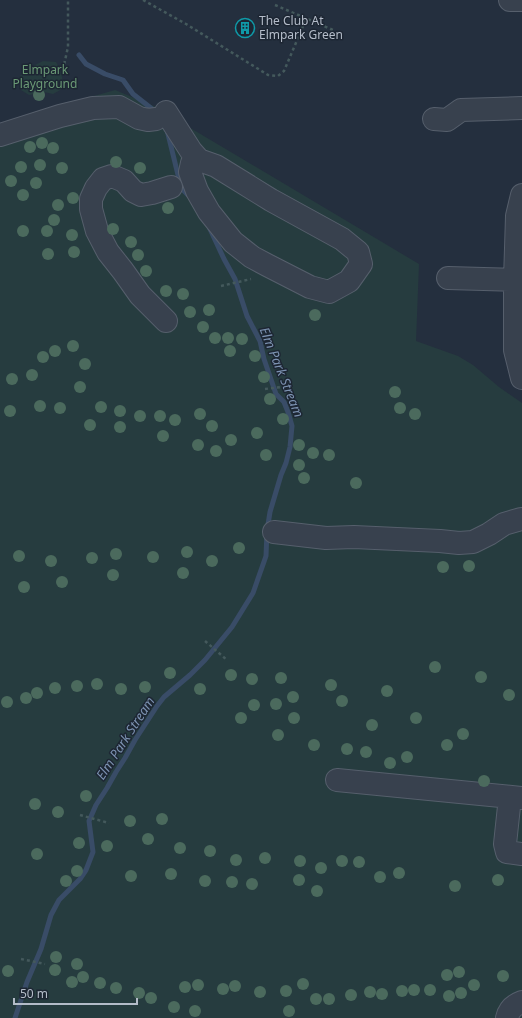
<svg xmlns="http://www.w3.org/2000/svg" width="522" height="1018" viewBox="0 0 522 1018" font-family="'Noto Sans',sans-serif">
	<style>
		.green { fill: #263c3f }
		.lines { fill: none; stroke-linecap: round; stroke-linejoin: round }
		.stream { stroke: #394c67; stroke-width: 5 }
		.minor-casing { stroke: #565f6c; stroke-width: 24 }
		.path { stroke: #44595c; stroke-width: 2.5; stroke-dasharray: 3 3; stroke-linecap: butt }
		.minor { stroke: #38414e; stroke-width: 22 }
		.tree { fill: #4b6a5d }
		.labels { text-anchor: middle; stroke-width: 3; stroke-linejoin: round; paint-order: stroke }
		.poi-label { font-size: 12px; fill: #b4bcc9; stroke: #1d2633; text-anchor: start }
		.park-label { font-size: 12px; fill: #6b9a76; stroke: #1d2633 }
		.water-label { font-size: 13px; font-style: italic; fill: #7c92b1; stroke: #1d2633 }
	</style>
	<rect width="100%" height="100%" fill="#242f3e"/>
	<path class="green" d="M43,61L56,62C62,73 63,77 62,89L53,94L44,92L39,95L34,94L29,95L21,90L18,80L23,71Z
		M115,90L161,109L187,126L419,264L416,341L458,356L473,365L499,387L522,403V1018H0V123Z"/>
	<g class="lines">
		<path class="stream" d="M79,55L86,64L105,74L123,80L133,94L156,112
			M167,130L178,175L183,190L190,197
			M15,1018L27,982L41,949L51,915L59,900L80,879L86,870L93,852L89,821L96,805L107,788L116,772L125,758L135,740L157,706L164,697L190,675L205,660L232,627L253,593L266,556L267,531L270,512L281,475L286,463L290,447L292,426L288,412L284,402L276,394L264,359L260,341L247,316L235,279L224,259L210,229"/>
		<g class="minor-casing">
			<path id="minor" d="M510,0H522
				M166,112L191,151L199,160
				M434,119L447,120L461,110L522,108
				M0,135L60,116L93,108L119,107L139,118L148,120L156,119
				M199,160L216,166L271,200L342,239L358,252L361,264L349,281L329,292L310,287L267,265L252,257L233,242L209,212L197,191L190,172L192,163Z
				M522,195L517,216L515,280V350L522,378
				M448,278L515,280
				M166,321L140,295L123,271L108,252L97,231L91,209V199L96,188L103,179L112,176L124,181L133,191L141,195L152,193L171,187
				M274,532L326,538L354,537L440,541L459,543L473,542L489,534L504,524L521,519
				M337,780L522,798
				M510,797L505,844L507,852L522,854
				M507,1018C509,1009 514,1005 522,1002"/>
		</g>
		<path class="path" d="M143,0L186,24L268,75L278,76L284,71L306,19
			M275,5L333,30
			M60,68L64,65L68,47V0
			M221,286L251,279
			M265,389L281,387
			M205,641L227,660
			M80,815L109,823
			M21,959L45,964"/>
		<use href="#minor" class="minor"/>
	</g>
	<g class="tree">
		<circle cx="39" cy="95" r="6"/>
		<circle cx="42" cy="143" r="6"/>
		<circle cx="30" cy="147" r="6"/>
		<circle cx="53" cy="148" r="6"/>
		<circle cx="116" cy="162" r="6"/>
		<circle cx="40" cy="165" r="6"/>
		<circle cx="21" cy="167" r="6"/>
		<circle cx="62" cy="168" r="6"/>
		<circle cx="140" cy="168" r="6"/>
		<circle cx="11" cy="181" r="6"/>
		<circle cx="36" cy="183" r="6"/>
		<circle cx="23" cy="195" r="6"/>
		<circle cx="73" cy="198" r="6"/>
		<circle cx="58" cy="205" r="6"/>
		<circle cx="168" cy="208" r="6"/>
		<circle cx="54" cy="220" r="6"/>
		<circle cx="113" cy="229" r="6"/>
		<circle cx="23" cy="231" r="6"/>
		<circle cx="47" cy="231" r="6"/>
		<circle cx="72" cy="235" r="6"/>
		<circle cx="131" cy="242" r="6"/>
		<circle cx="74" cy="252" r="6"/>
		<circle cx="48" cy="254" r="6"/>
		<circle cx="138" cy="255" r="6"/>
		<circle cx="146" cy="271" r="6"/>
		<circle cx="166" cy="291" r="6"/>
		<circle cx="183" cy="294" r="6"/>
		<circle cx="209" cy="310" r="6"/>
		<circle cx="190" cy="312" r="6"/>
		<circle cx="315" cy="315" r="6"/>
		<circle cx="203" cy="327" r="6"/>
		<circle cx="215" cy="338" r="6"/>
		<circle cx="228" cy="338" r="6"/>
		<circle cx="242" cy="339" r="6"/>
		<circle cx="73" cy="346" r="6"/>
		<circle cx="55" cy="351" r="6"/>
		<circle cx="230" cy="351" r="6"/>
		<circle cx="255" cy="356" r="6"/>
		<circle cx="43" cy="357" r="6"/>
		<circle cx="85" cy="364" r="6"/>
		<circle cx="32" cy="375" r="6"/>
		<circle cx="264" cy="377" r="6"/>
		<circle cx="12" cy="379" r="6"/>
		<circle cx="80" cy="387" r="6"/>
		<circle cx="395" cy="392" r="6"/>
		<circle cx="270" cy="399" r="6"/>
		<circle cx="40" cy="406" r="6"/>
		<circle cx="101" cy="407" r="6"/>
		<circle cx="60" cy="408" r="6"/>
		<circle cx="400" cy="408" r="6"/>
		<circle cx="10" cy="411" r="6"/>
		<circle cx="120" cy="411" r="6"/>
		<circle cx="200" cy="414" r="6"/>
		<circle cx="415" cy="414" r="6"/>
		<circle cx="140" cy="416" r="6"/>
		<circle cx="160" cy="416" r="6"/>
		<circle cx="283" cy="419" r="6"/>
		<circle cx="175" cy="420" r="6"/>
		<circle cx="90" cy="425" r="6"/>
		<circle cx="212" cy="426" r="6"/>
		<circle cx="120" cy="427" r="6"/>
		<circle cx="257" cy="433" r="6"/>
		<circle cx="163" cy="436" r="6"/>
		<circle cx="231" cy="440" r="6"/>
		<circle cx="198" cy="445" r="6"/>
		<circle cx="299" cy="445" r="6"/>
		<circle cx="216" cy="451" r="6"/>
		<circle cx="313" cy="453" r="6"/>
		<circle cx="266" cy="455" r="6"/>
		<circle cx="329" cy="455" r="6"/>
		<circle cx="299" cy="465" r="6"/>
		<circle cx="304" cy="478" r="6"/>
		<circle cx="356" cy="483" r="6"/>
		<circle cx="239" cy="548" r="6"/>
		<circle cx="187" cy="552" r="6"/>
		<circle cx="116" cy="554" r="6"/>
		<circle cx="19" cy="556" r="6"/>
		<circle cx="153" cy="557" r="6"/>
		<circle cx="92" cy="558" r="6"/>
		<circle cx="51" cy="561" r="6"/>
		<circle cx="212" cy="561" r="6"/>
		<circle cx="469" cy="566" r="6"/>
		<circle cx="443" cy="567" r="6"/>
		<circle cx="183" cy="573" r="6"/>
		<circle cx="113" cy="575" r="6"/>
		<circle cx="62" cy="582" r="6"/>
		<circle cx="24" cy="587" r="6"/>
		<circle cx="435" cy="667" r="6"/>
		<circle cx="170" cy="673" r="6"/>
		<circle cx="231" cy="675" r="6"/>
		<circle cx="481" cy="677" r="6"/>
		<circle cx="281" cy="678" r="6"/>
		<circle cx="252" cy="679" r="6"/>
		<circle cx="97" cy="684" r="6"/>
		<circle cx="331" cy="685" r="6"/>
		<circle cx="77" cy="686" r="6"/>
		<circle cx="145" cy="687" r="6"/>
		<circle cx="55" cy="688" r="6"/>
		<circle cx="121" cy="689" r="6"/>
		<circle cx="200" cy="689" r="6"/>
		<circle cx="387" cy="691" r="6"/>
		<circle cx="37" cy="693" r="6"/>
		<circle cx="509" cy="695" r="6"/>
		<circle cx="293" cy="697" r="6"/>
		<circle cx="26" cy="698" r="6"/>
		<circle cx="342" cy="701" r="6"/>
		<circle cx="7" cy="702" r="6"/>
		<circle cx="276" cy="704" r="6"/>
		<circle cx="254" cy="705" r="6"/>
		<circle cx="241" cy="718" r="6"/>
		<circle cx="294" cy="718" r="6"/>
		<circle cx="416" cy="718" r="6"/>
		<circle cx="372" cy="725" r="6"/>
		<circle cx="463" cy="734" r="6"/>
		<circle cx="278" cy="735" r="6"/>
		<circle cx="314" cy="745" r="6"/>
		<circle cx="447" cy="745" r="6"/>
		<circle cx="347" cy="749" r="6"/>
		<circle cx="366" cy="752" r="6"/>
		<circle cx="407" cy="757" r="6"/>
		<circle cx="390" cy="763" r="6"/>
		<circle cx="484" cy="781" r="6"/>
		<circle cx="86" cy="796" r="6"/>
		<circle cx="35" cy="804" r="6"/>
		<circle cx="58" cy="812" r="6"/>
		<circle cx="162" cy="819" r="6"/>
		<circle cx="130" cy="821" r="6"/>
		<circle cx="148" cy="839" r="6"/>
		<circle cx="79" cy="843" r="6"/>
		<circle cx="107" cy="846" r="6"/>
		<circle cx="180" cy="848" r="6"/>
		<circle cx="210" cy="851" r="6"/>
		<circle cx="37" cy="854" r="6"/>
		<circle cx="265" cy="858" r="6"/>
		<circle cx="236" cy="860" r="6"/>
		<circle cx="300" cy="861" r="6"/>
		<circle cx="342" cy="861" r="6"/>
		<circle cx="359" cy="862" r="6"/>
		<circle cx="321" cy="868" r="6"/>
		<circle cx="77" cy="871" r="6"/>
		<circle cx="399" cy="873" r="6"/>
		<circle cx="171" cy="874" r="6"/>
		<circle cx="131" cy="876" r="6"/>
		<circle cx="380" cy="877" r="6"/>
		<circle cx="299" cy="880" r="6"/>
		<circle cx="498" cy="880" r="6"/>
		<circle cx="66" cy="881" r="6"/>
		<circle cx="205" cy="881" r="6"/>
		<circle cx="232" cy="882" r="6"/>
		<circle cx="252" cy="884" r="6"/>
		<circle cx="455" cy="886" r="6"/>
		<circle cx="317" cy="891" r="6"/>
		<circle cx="56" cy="957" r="6"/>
		<circle cx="77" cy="964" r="6"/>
		<circle cx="55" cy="970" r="6"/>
		<circle cx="8" cy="971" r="6"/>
		<circle cx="459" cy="972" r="6"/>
		<circle cx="447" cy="975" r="6"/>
		<circle cx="503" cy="976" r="6"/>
		<circle cx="83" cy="977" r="6"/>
		<circle cx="72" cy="982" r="6"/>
		<circle cx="100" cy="983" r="6"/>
		<circle cx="303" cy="984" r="6"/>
		<circle cx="198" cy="985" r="6"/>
		<circle cx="474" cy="985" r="6"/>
		<circle cx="235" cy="986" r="6"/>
		<circle cx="185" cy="987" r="6"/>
		<circle cx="116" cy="988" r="6"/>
		<circle cx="223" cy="989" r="6"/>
		<circle cx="414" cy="990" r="6"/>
		<circle cx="430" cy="990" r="6"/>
		<circle cx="286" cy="991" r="6"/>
		<circle cx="402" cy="991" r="6"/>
		<circle cx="260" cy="992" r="6"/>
		<circle cx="370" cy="992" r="6"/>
		<circle cx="139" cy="993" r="6"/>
		<circle cx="461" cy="993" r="6"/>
		<circle cx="382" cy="994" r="6"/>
		<circle cx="351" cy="995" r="6"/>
		<circle cx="449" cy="996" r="6"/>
		<circle cx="151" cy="998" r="6"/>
		<circle cx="316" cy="999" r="6"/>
		<circle cx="329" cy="999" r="6"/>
		<circle cx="174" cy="1007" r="6"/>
		<circle cx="195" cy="1011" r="6"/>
		<circle cx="289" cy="1011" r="6"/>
	</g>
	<defs>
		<g id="building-ring" transform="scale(1)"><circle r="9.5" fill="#1d2633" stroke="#0f9aa8" stroke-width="1.5"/><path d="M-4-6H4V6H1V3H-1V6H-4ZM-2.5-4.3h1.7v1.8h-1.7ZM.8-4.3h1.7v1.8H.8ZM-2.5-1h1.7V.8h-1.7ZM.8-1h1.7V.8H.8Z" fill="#0f9aa8"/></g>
	</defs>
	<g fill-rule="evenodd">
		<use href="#building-ring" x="245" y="28"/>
	</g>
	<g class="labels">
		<g class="poi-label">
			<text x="259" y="25">The Club At<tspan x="259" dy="14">Elmpark Green</tspan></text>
		</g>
		<g class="park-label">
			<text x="45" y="74">Elmpark<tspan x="45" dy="14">Playground</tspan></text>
		</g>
		<g class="water-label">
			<text transform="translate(282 372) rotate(68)" y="5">Elm Park Stream</text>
			<text transform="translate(125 738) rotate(-57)" y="5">Elm Park Stream</text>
		</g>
	</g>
	<path d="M14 998v6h123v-6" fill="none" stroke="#b4bcc9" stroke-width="2"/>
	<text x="20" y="998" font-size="12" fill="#b4bcc9" stroke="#1d2633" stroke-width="3" paint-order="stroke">50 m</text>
</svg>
